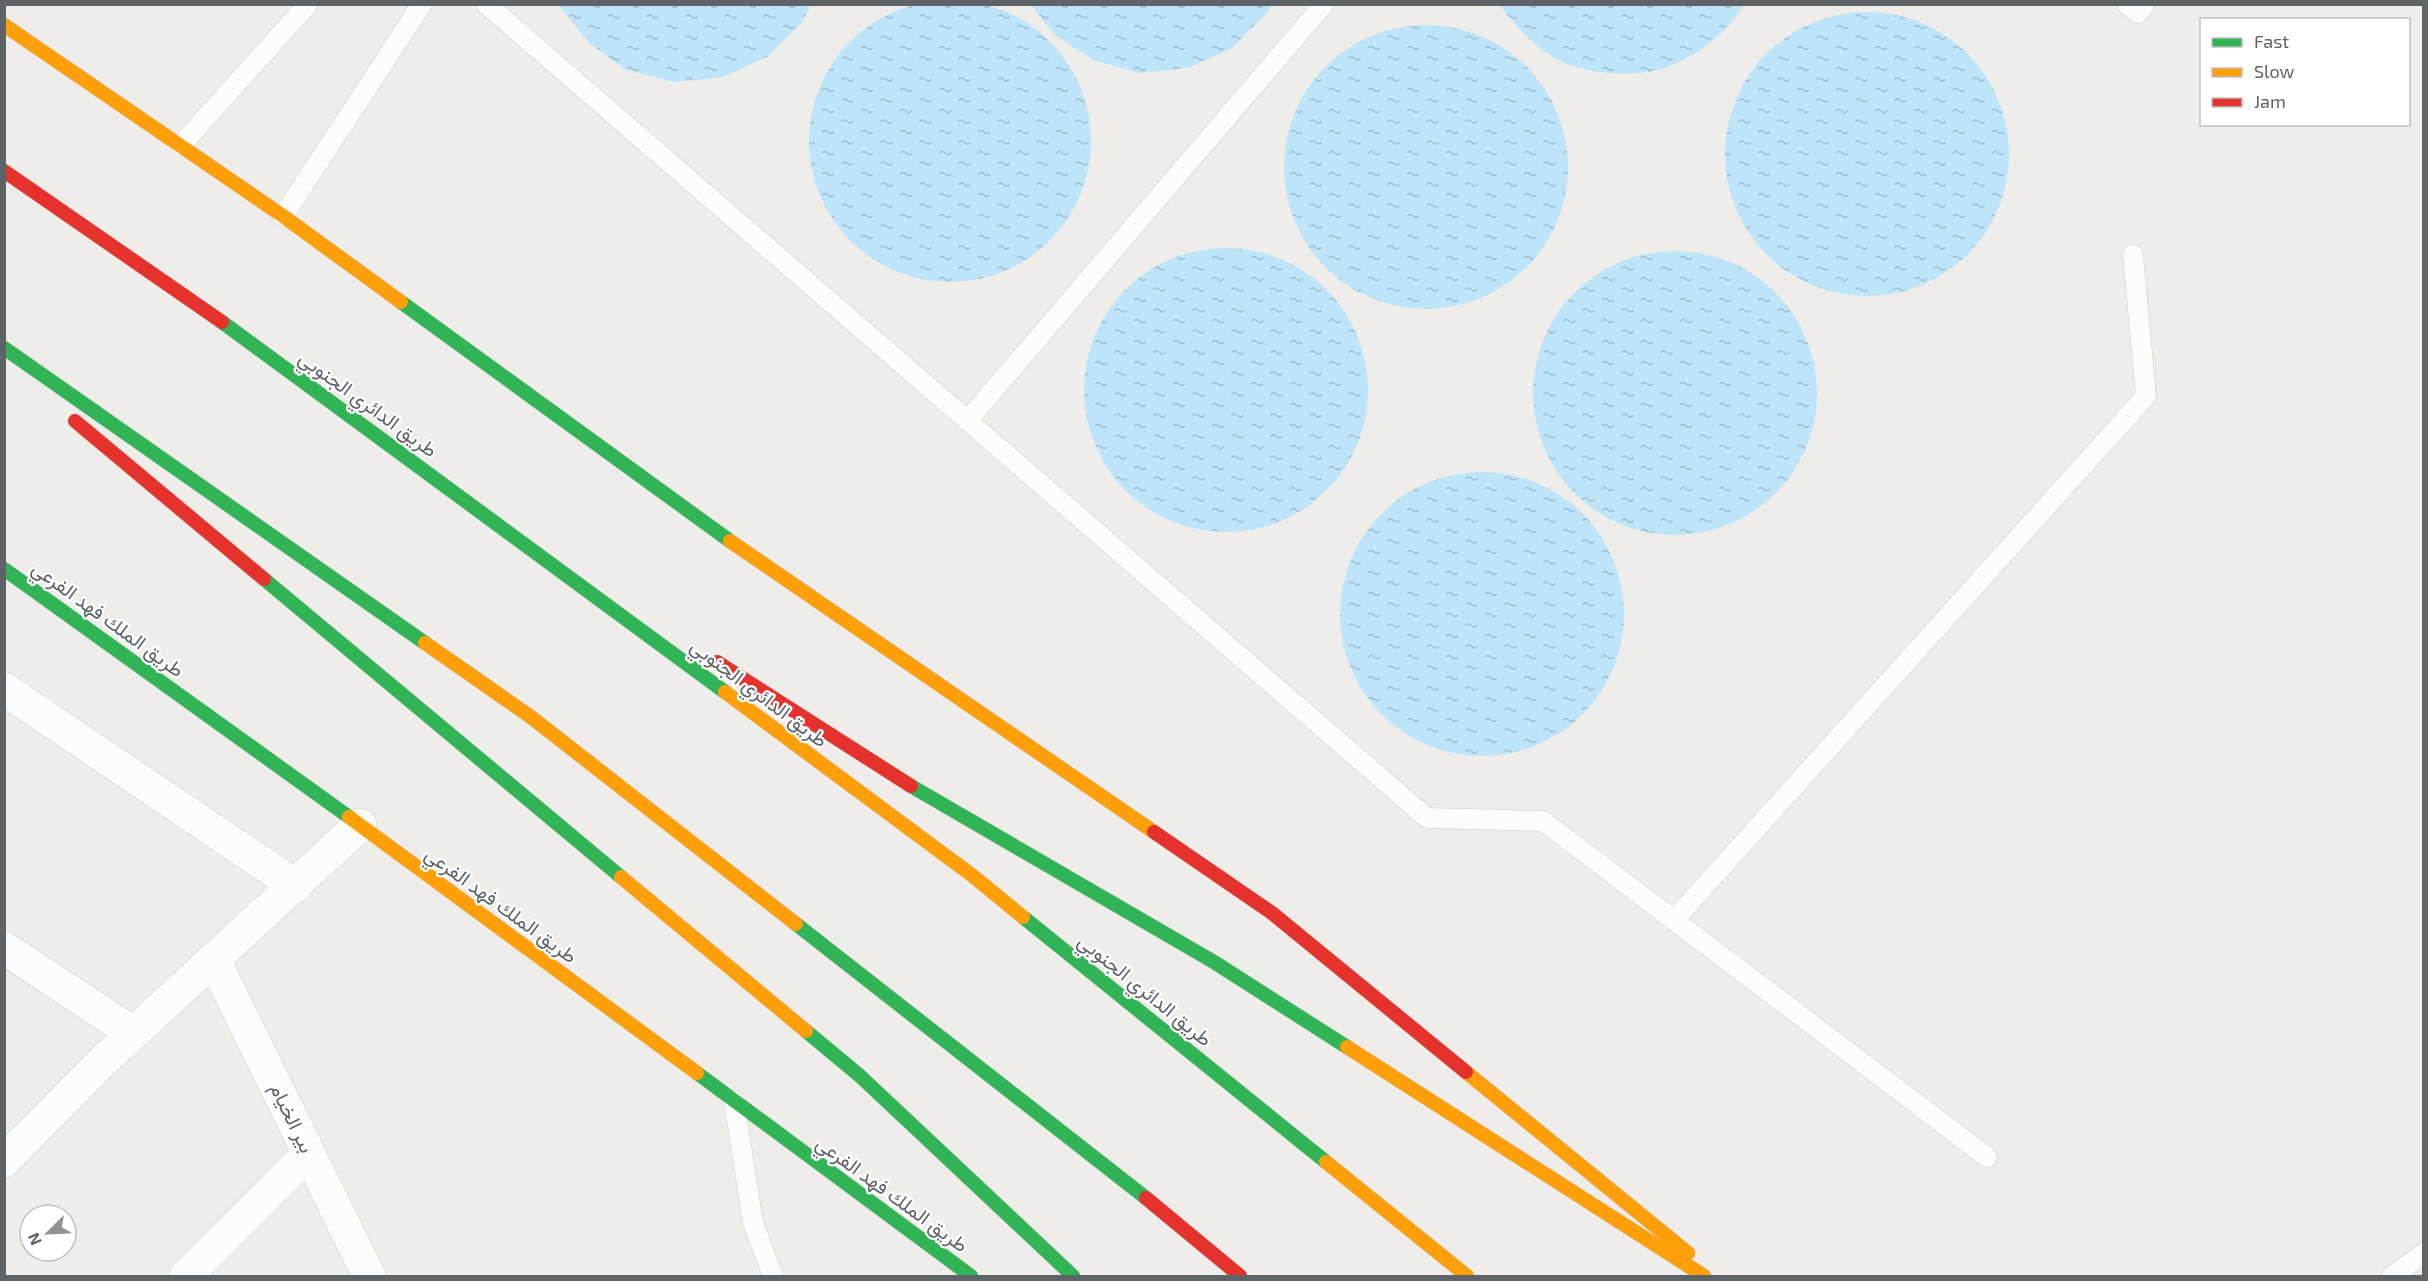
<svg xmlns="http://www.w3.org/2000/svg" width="2428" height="1281" viewBox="0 0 2428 1281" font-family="'Exo 2',Vazirmatn,sans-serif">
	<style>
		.water { fill: url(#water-ripples) }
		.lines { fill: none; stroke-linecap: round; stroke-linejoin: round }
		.lane-casing { stroke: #cacaca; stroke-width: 21 }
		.street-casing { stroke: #cacaca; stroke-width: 34 }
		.fast-casing { stroke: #cacbcb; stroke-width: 15 }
		.slow-casing { stroke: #cacbcb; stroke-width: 15 }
		.jam-casing { stroke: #cacbcb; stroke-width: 15 }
		.lane { stroke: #fcfcfc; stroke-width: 20 }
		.street { stroke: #fcfcfc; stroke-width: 33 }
		.fast { stroke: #30b455; stroke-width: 14 }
		.slow { stroke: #ff9f0a; stroke-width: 14 }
		.jam { stroke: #e5322d; stroke-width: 14 }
		.labels { text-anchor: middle; stroke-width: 4.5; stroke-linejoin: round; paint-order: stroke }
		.street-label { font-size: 20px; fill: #5e6368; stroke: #fff }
	</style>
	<defs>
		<pattern id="water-ripples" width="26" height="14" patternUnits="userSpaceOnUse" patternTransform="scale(1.5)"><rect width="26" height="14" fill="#bde4f8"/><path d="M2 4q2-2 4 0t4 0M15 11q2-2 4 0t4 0" fill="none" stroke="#9dbccd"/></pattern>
	</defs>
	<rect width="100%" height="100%" fill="#eeede9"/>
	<path class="water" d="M809 141a141 141 0 1 1 282 0a141 141 0 1 1-282 0Z
		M559,5V4L811,5L801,24L767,57L723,77L674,82L627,70L590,44Z
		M1031,5H1271L1266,14L1232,48L1188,68L1140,73L1093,60L1055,35Z
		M1499,5H1743C1729,33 1689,62 1658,70C1630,77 1589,74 1563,62C1536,50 1517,27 1499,5Z
		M1725 154a142 142 0 1 1 284 0a142 142 0 1 1-284 0Z
		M1284 167a142 142 0 1 1 284 0a142 142 0 1 1-284 0Z
		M1084 390a142 142 0 1 1 284 0a142 142 0 1 1-284 0Z
		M1533 393a142 142 0 1 1 284 0a142 142 0 1 1-284 0Z
		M1340 614a142 142 0 1 1 284 0a142 142 0 1 1-284 0Z"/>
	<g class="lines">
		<g class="lane-casing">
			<path id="lane" d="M486,4L1427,818L1543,821L1987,1157
				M2127,4L2138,13L2145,4
				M181,145L308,4
				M283,216L422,4
				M967,421L1324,4
				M1674,920L2146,396L2133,255
				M734,1101L753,1223L773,1276
				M2392,1276L2424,1253"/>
		</g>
		<g class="street-casing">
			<path id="street" d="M4,689L296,886
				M4,948L133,1033
				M214,960L369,1276
				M4,1161L104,1060L360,825
				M186,1276L309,1153"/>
		</g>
		<g class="fast-casing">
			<path id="fast" d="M401,302L730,541
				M222,322L725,692
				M4,348L425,643
				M4,569L349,817
				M264,579L621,877
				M911,786L1214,962L1347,1047
				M1023,917L1326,1162
				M796,924L1146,1198
				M806,1031L860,1076L1073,1276
				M697,1073L971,1276"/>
		</g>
		<g class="slow-casing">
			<path id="slow" d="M4,25L283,216L401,302
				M730,541L1154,832
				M425,643L531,717L796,924
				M725,692L973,876L1023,917
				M349,817L697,1073
				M621,877L806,1031
				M1347,1047L1704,1276
				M1466,1072L1688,1253
				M1326,1162L1467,1276"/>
		</g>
		<g class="jam-casing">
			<path id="jam" d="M4,171L222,322
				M75,421L264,579
				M717,662L911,786
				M1154,832L1272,913L1466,1072
				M1146,1198L1240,1276"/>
		</g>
		<use href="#lane" class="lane"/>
		<use href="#street" class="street"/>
		<use href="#fast" class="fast"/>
		<use href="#slow" class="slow"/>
		<use href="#jam" class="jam"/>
	</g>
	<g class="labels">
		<g class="street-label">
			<text transform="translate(368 404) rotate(36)" y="7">طريق الدائري الجنوبي</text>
			<text transform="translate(108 619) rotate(36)" y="7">طريق الملك فهد الفرعي</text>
			<text transform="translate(759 693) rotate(37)" y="7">طريق الدائري الجنوبي</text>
			<text transform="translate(501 905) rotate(36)" y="7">طريق الملك فهد الفرعي</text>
			<text transform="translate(1145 990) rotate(39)" y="7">طريق الدائري الجنوبي</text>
			<text transform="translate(292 1118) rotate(64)" y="7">بير الخيام</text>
			<text transform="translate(892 1194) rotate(36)" y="7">طريق الملك فهد الفرعي</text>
		</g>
	</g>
	<rect width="2428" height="1281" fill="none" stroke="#5e6368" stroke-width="12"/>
	<rect x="2200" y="18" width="210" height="108" fill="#ffffff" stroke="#bfc1c3" stroke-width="1.5"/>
	<rect x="2212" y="38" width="30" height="9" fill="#30b455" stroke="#bfc1c3" stroke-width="1.5"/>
	<text x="2254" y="48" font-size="18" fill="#5e6368">Fast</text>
	<rect x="2212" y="68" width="30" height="9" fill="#ff9f0a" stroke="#bfc1c3" stroke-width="1.5"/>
	<text x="2254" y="78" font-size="18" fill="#5e6368">Slow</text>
	<rect x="2212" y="98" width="30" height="9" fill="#e5322d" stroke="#bfc1c3" stroke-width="1.5"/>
	<text x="2254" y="108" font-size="18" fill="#5e6368">Jam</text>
	<g transform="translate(48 1233) rotate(246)"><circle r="28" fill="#ffffff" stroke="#bfc1c3" stroke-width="1.5"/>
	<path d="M0-4.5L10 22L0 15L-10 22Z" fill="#909395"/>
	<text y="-9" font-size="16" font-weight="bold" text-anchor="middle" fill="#5e6368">N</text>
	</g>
</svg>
